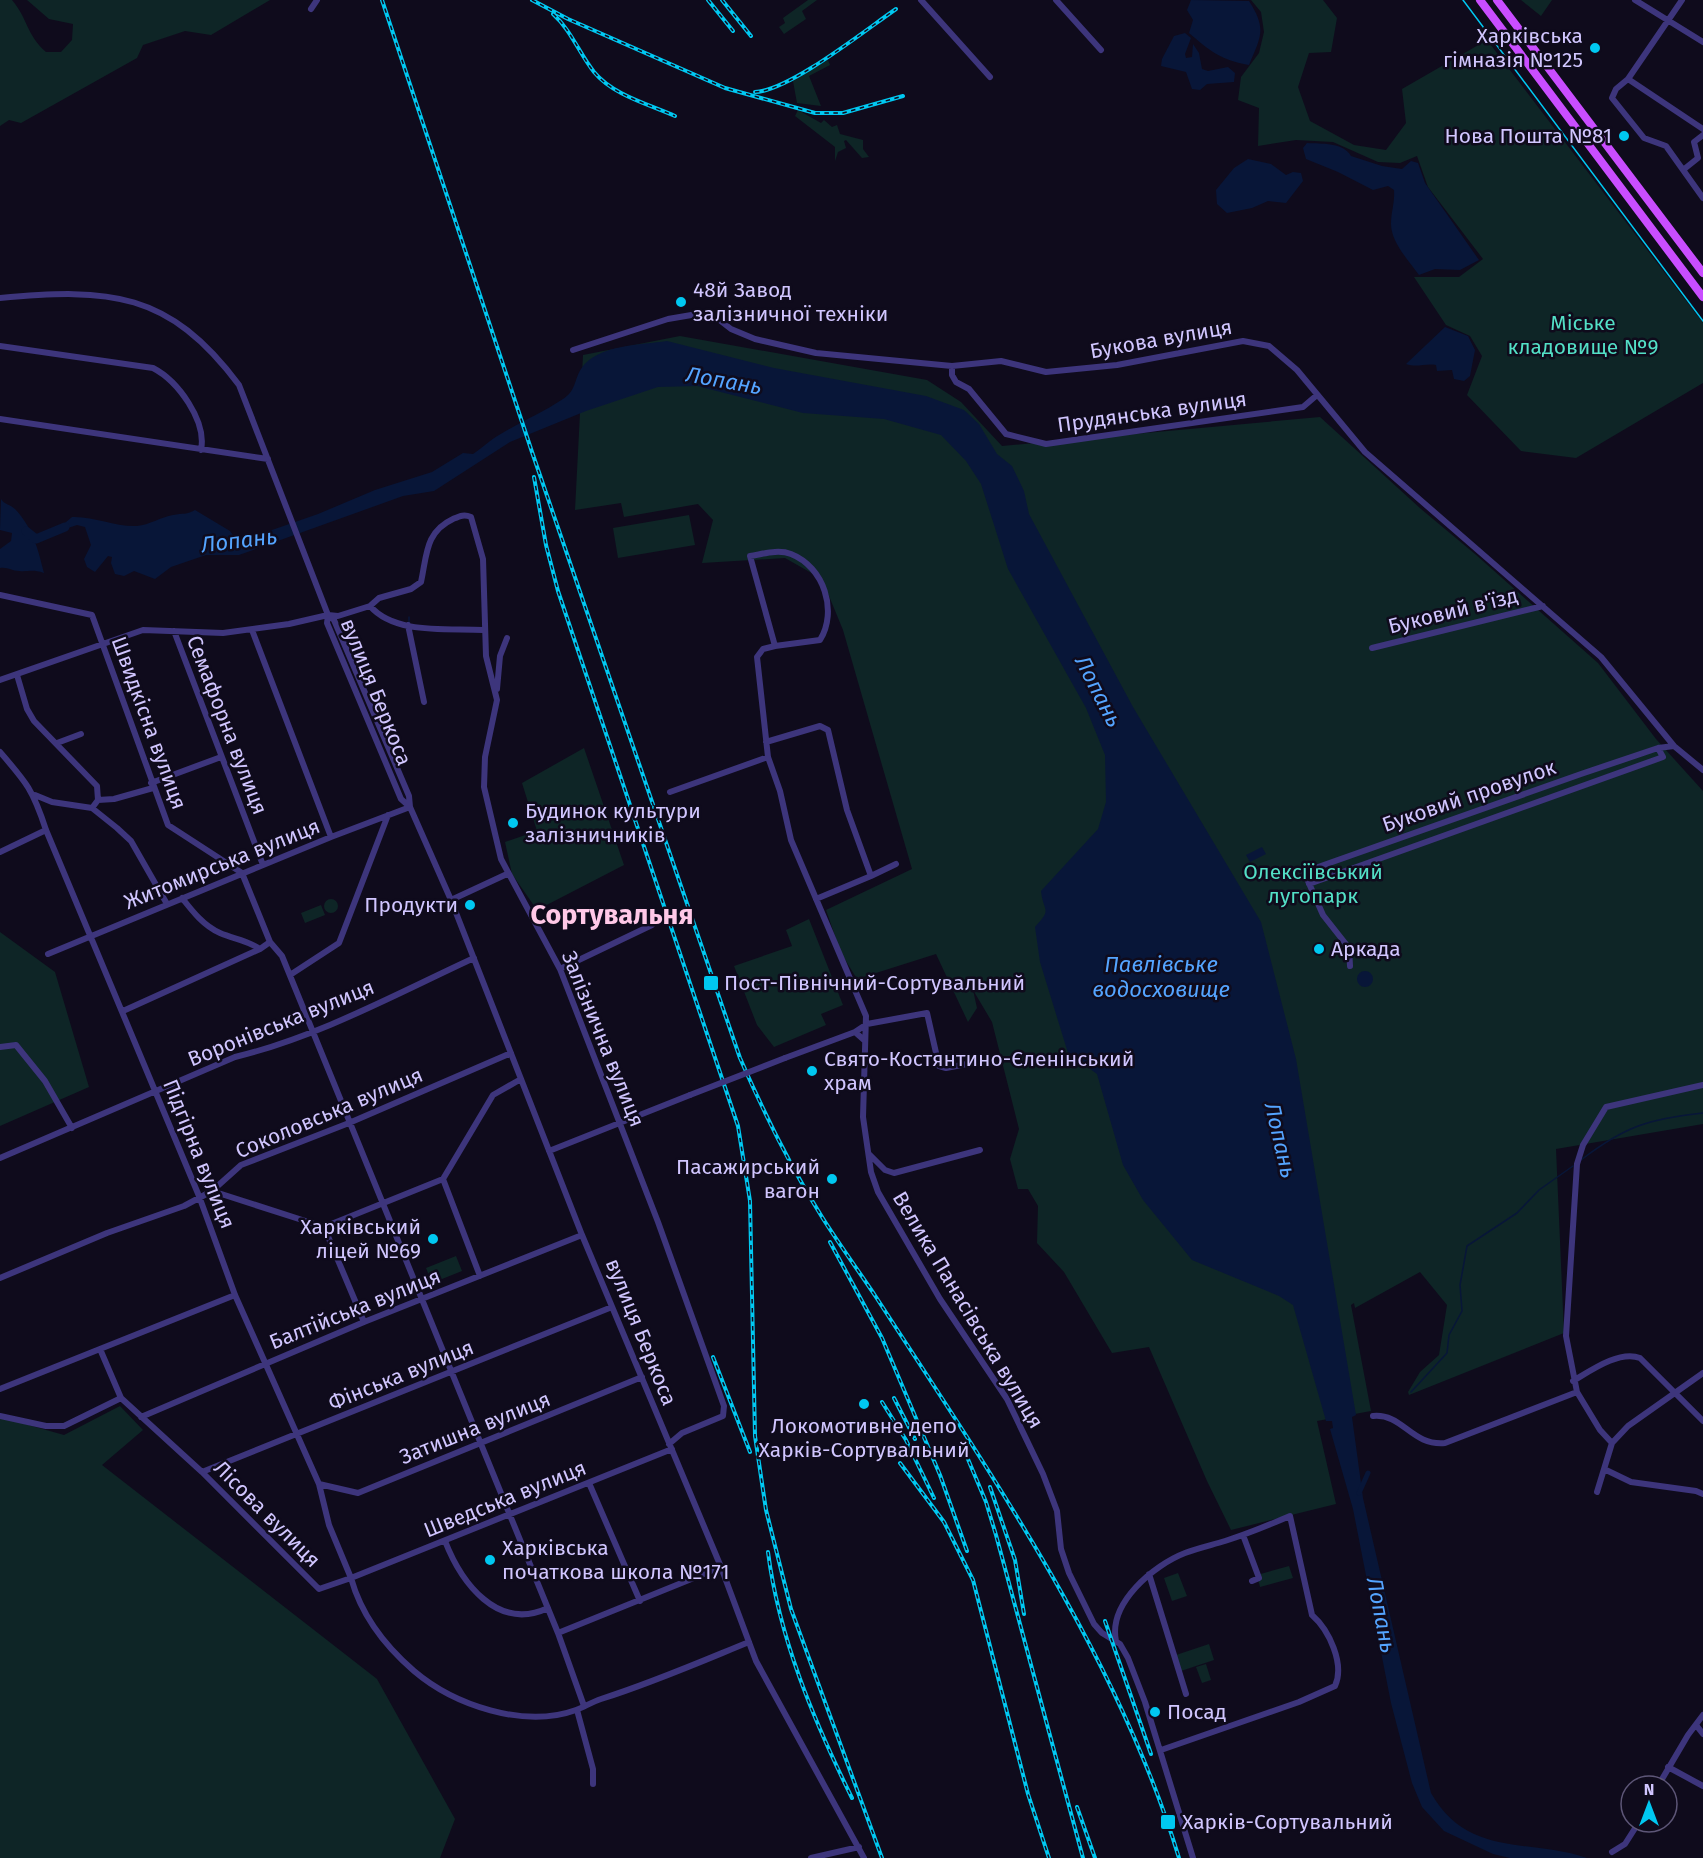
<svg xmlns="http://www.w3.org/2000/svg" width="1703" height="1858" viewBox="0 0 1703 1858" font-family="'Fira Sans',sans-serif">
	<style>
		.green { fill: #0e2526 }
		.water { fill: #081638 }
		.lines { fill: none; stroke-linecap: round; stroke-linejoin: round }
		.stream { stroke: #081638; stroke-width: 1.5 }
		.canal { stroke: #081638; stroke-width: 5 }
		.river { stroke: #081638; stroke-width: 9 }
		.minor { stroke: #3d357c; stroke-width: 6 }
		.major { stroke: #c94dff; stroke-width: 8 }
		.tram { stroke: #00c8f1; stroke-width: 1.5 }
		.rail-casing { stroke: #00c8f1; stroke-width: 4 }
		.rail { stroke: #0f0b1c; stroke-width: 1.5; stroke-dasharray: 4.5; stroke-linecap: butt }
		.minor-bridge { stroke: #3d357c; stroke-width: 6 }
		.poi-dot { fill: #00c8f1; stroke: #0f0b1c; stroke-width: 2 }
		.labels { text-anchor: middle; stroke-width: 5; stroke-linejoin: round; paint-order: stroke }
		.poi-label { font-size: 21px; fill: #d1c6ff; stroke: #0f0b1c; text-anchor: start }
		.park-label { font-size: 21px; fill: #53dfc6; stroke: #0f0b1c }
		.street-label { font-size: 21px; fill: #d1c6ff; stroke: #0f0b1c }
		.water-label { font-size: 22px; font-style: italic; fill: #54a4ff; stroke: #0f0b1c }
		.district-label { font-size: 27px; font-weight: bold; fill: #ffc8e7; stroke: #0f0b1c }
	</style>
	<rect width="100%" height="100%" fill="#0f0b1c"/>
	<path class="green" d="M0,0H12C28,19 26,34 46,52H61L72,40L73,24L49,19L27,0H270L211,35L185,31L143,45L137,58L21,123L9,120L0,126Z
		M808,0H817L802,11L806,19L784,34L779,27L785,23L783,18Z
		M1251,0H1323L1337,18L1331,52L1309,53L1298,87L1310,121L1354,145L1386,150L1406,123L1402,89L1487,40L1703,323V383L1576,458L1521,451L1467,395L1482,356L1470,336L1446,325L1414,277H1459L1483,259L1428,187L1417,156L1400,163L1378,162L1333,142L1296,140L1258,146L1259,108L1238,100L1241,77L1259,53L1264,32L1261,12Z
		M1521,0H1552L1541,16Z
		M828,60L830,65L809,76L821,106L797,103L793,81Z
		M798,110L821,123L824,120L832,127L837,125L840,134L863,140V149L869,157L862,158L846,140L844,141L846,148L838,152L835,161V147L795,116Z
		M680,336L927,380L961,402L1002,446L1320,417L1421,509L1475,554L1598,663L1656,739L1703,791V1124L1556,1149L1564,1333L1409,1395L1408,1392L1420,1372L1439,1355L1447,1305L1420,1272L1355,1308L1354,1303L1351,1305L1371,1411L1317,1421L1336,1504L1231,1530L1207,1481L1149,1347L1112,1353L1064,1272L1037,1243L1038,1206L1028,1189H1018L1010,1159L1019,1129L992,1022L973,990L977,1008L968,1022L936,954L857,979L841,953L826,910L912,869L843,630L822,579L785,558L702,563L713,520L698,504L624,517L621,503L575,510L583,355Z
		M689,515L695,545L618,558L613,528Z
		M584,748L624,865L537,910L512,874L505,842L537,831L522,783Z
		M324 906a7 7 0 1 1 14 0a7 7 0 1 1-14 0Z
		M321,905L325,915L305,923L301,913Z
		M809,919L843,1005L821,1014L826,1025L774,1047L757,1025L734,966L792,946L786,930Z
		M0,932L55,972L89,1087L0,1126Z
		M456,1256L462,1271L432,1283L426,1268Z
		M120,1406L143,1430L102,1465L377,1679L455,1819L440,1858H0V1417L64,1435Z
		M1289,1566L1293,1578L1260,1587L1257,1575Z
		M1178,1573L1187,1596L1172,1601L1164,1578Z
		M1209,1644L1214,1660L1181,1671L1176,1655Z
		M1206,1664L1211,1680L1202,1683L1196,1667Z"/>
	<path class="water" d="M1191,0L1249,1C1267,29 1261,36 1249,65C1221,60 1210,51 1189,33L1193,20L1187,10Z
		M1185,33L1191,38L1185,54L1186,58L1192,57L1193,44L1199,53L1202,69L1208,71L1228,67L1235,73L1234,82L1207,84L1200,90L1192,89L1186,72L1161,66L1162,59L1174,36Z
		M1307,143C1322,144 1343,142 1351,156L1382,166L1402,169L1411,161L1418,163L1425,183L1479,260L1460,270L1435,269L1419,275C1409,261 1391,242 1391,224C1391,212 1395,202 1394,190L1388,186L1373,190L1338,172L1306,159L1303,148Z
		M1248,159L1271,164L1286,175L1293,172L1301,173L1303,181L1286,203L1268,201L1252,208L1227,213L1217,204L1216,190L1234,168Z
		M1445,327L1468,336L1475,350L1470,376L1464,381L1454,379L1452,370L1437,371L1436,365C1425,363 1417,368 1406,364Z
		M667,341L774,368L926,396L964,410L979,424L997,454L1012,466L1024,491L1029,514L1133,707L1261,922L1296,1059L1356,1415L1352,1417L1363,1498L1431,1793C1468,1858 1528,1838 1587,1858H1510L1493,1854L1444,1831L1422,1807L1412,1783L1391,1703L1353,1509L1330,1429L1333,1428L1332,1421H1326L1293,1305L1279,1296L1192,1260L1143,1200L1123,1165L1097,1074L1068,1053L1040,962L1035,927C1053,908 1043,912 1041,891L1098,829L1106,802L1105,755L1086,708L1008,569L981,484L966,461L941,435L884,419L803,413L697,386L658,387L586,411L510,442L434,491L403,496L239,555H206L171,567L155,579L134,571L124,576L115,574L111,563L112,557L108,556L95,572L87,567L84,559L91,545L85,527L77,525L53,533L72,517C94,516 115,527 137,526C149,525 161,517 173,515C183,513 187,515 195,510L230,531L235,538L246,539L318,514L375,490L432,472L463,453L473,454C482,448 490,440 499,435C520,422 542,413 563,399C576,391 574,380 581,369C597,344 642,345 667,341Z
		M1,499C5,505 10,504 15,509C33,528 38,549 44,573C32,569 29,572 19,571C12,571 8,567 0,568V549L11,541L12,533L0,530Z
		M1262,847L1266,854L1250,862L1246,855Z
		M1357 979a8 8 0 1 1 16 0a8 8 0 1 1-16 0Z"/>
	<g class="lines">
		<path class="stream" d="M409,617V624
			M1581,1160C1625,1126 1649,1119 1703,1113
			M1411,1392L1447,1353L1449,1335L1462,1311L1460,1285L1467,1246L1517,1213L1539,1190L1573,1166"/>
		<path class="canal" d="M1359,1493L1368,1473"/>
		<path class="river" d="M26,531L36,539L65,527"/>
		<path class="minor" d="M921,0L990,77
			M1056,0L1101,50
			M1635,0L1703,42
			M1682,0L1628,79L1616,89L1612,98L1644,138L1666,146L1703,198
			M311,9L317,0
			M1628,79L1703,129
			M1683,170L1698,158L1694,142L1703,135
			M0,298C109,288 169,291 239,385L328,615L334,620L409,796L410,807L451,900L582,1235L721,1567L756,1661L864,1858
			M0,346L153,368C178,381 207,421 201,450
			M573,350L668,319L709,312L731,329L755,339L816,353L952,366L1001,361L1046,372L1117,365L1243,341L1269,346L1297,370L1365,452L1601,657L1674,746L1703,770
			M952,366V375L956,382L969,389L1006,434L1046,444L1303,407L1317,395
			M0,419L268,459
			M0,595L92,615L168,825L242,873L270,942
			M370,606C395,635 448,628 483,630
			M328,615L327,623L401,799L410,807
			M408,625L424,702
			M252,630L331,837
			M174,631L263,865
			M775,646L820,640C838,611 824,567 791,554C778,549 763,554 750,556L775,646L763,649L757,657L768,757L780,791L791,840L866,1016L863,1117L871,1172L878,1192L940,1299L1007,1399L1043,1474L1057,1511L1061,1549L1069,1573L1094,1624L1102,1633L1120,1644L1128,1658L1145,1702L1193,1858
			M1372,648L1543,606
			M17,675L27,709L34,721L97,786L98,800
			M0,680L143,630L223,633L289,624L328,615L338,616L370,606L379,598L411,589L421,582C427,555 425,532 453,519C460,516 464,514 471,517L483,559L486,656L497,700L485,757L484,787L501,859L560,969L658,1222L724,1406L723,1416L682,1433L669,1444
			M497,689L500,656L507,638
			M766,742L820,726L828,730L847,810L871,876L816,899
			M57,743L81,734
			M0,752C27,783 33,790 46,830L199,1196L235,1295L319,1484L329,1525L351,1578L672,1449
			M151,783L221,757
			M670,792L768,757
			M35,795L52,802L92,808L117,828L131,841L167,904
			M92,808L98,800L114,799L153,788
			M0,852L46,830
			M871,876L896,864
			M1309,884L1663,757L1658,748
			M182,898C193,912 204,926 220,933C234,939 247,940 260,949L270,942L282,956L558,1633L584,1706
			M451,900L507,874
			M48,954L331,837L410,807
			M1350,966L1349,948L1323,915L1304,872L1581,774L1658,748L1674,746
			M560,969L652,925
			M290,975L339,943L388,815
			M123,1011L260,949
			M855,1032L867,1024L927,1013L939,1066L946,1068L972,1063
			M0,1047L16,1045L45,1081L72,1128
			M785,1058L855,1032L864,1040
			M549,1151L690,1095
			M869,1154L885,1170L894,1173L980,1150
			M0,1158L235,1057C318,1037 396,994 474,958
			M443,1179L493,1095L521,1079
			M212,1191L324,1227
			M0,1278L107,1233L184,1206L212,1191L241,1165L349,1123L511,1053
			M364,1322L324,1227L443,1179L480,1276
			M100,1349L121,1398L202,1472L319,1589L351,1578C361,1614 385,1646 414,1671C454,1705 524,1729 576,1710C584,1707 592,1702 601,1699C652,1683 700,1662 749,1642
			M1573,1381C1590,1371 1619,1350 1640,1358L1703,1421
			M0,1389L235,1295
			M0,1416L46,1426H64L121,1398
			M1373,1416C1403,1413 1411,1446 1445,1443L1577,1392
			M141,1417L364,1322L582,1235
			M1612,1443L1600,1430L1577,1392L1566,1336L1577,1164L1583,1145L1606,1107L1703,1085
			M1604,1469L1631,1482L1696,1491L1703,1494
			M202,1472L612,1307
			M589,1483L640,1601
			M319,1484L358,1493L642,1377
			M1597,1492L1612,1443L1628,1426L1703,1373
			M1243,1535L1259,1578L1252,1581
			M445,1541C461,1582 497,1632 548,1608
			M1149,1574L1186,1694
			M558,1633L721,1567
			M1116,1641C1108,1603 1154,1565 1185,1553C1198,1548 1212,1545 1225,1541C1247,1534 1269,1525 1290,1516L1312,1615C1329,1630 1345,1664 1335,1686L1299,1702L1161,1750
			M577,1710L593,1769V1784
			M1696,1725L1703,1734
			M1668,1767L1703,1786
			M1658,1786L1688,1735L1703,1715
			M1612,1852L1625,1844L1639,1822
			M811,1858L859,1847"/>
		<path class="major" d="M1480,0L1703,297
			M1497,0L1703,273"/>
		<path class="tram" d="M1463,0L1703,321"/>
		<g class="rail-casing">
			<path id="rail" d="M382,0L532,452L740,1058C764,1113 790,1166 822,1217C839,1244 858,1270 876,1297C990,1473 1118,1656 1179,1858
				M532,0L568,19L725,88L815,113H843L903,96
				M708,0L733,31
				M722,0L751,36
				M553,14C571,30 579,53 594,72C613,95 648,104 675,116
				M755,92C789,91 864,31 896,9
				M534,477L546,545L558,591L738,1126L750,1201L755,1436L766,1510L791,1609L882,1858
				M830,1242L882,1338L940,1475L967,1551
				M713,1357L750,1452
				M894,1398L915,1439
				M882,1402L906,1440L934,1498
				M962,1445L986,1502L996,1535L1083,1858
				M900,1463L944,1522L973,1580L1028,1794L1049,1858
				M990,1487L1015,1560L1024,1614
				M768,1552C779,1638 814,1721 852,1798
				M1105,1621L1151,1754
				M1077,1807L1095,1858"/>
		</g>
		<use href="#rail" class="rail"/>
		<path class="minor-bridge" d="M690,1095L785,1058"/>
	</g>
	<g class="poi-dot">
		<circle cx="1595" cy="48" r="6"/>
		<circle cx="1624" cy="136" r="6"/>
		<circle cx="681" cy="302" r="6"/>
		<circle cx="513" cy="823" r="6"/>
		<circle cx="470" cy="905" r="6"/>
		<circle cx="1319" cy="949" r="6"/>
		<rect x="703" y="975" width="16" height="16" rx="3"/>
		<circle cx="812" cy="1071" r="6"/>
		<circle cx="832" cy="1179" r="6"/>
		<circle cx="433" cy="1239" r="6"/>
		<circle cx="864" cy="1404" r="6"/>
		<circle cx="490" cy="1560" r="6"/>
		<circle cx="1155" cy="1712" r="6"/>
		<rect x="1160" y="1814" width="16" height="16" rx="3"/>
	</g>
	<g class="labels">
		<g class="poi-label">
			<text x="1583" y="43" text-anchor="end">Харківська<tspan x="1583" dy="24">гімназія №125</tspan></text>
			<text x="1612" y="143" text-anchor="end">Нова Пошта №81</text>
			<text x="693" y="297">48й Завод<tspan x="693" dy="24">залізничної техніки</tspan></text>
			<text x="525" y="818">Будинок культури<tspan x="525" dy="24">залізничників</tspan></text>
			<text x="458" y="912" text-anchor="end">Продукти</text>
			<text x="1331" y="956">Аркада</text>
			<text x="724" y="990">Пост-Північний-Сортувальний</text>
			<text x="824" y="1066">Свято-Костянтино-Єленінський<tspan x="824" dy="24">храм</tspan></text>
			<text x="820" y="1174" text-anchor="end">Пасажирський<tspan x="820" dy="24">вагон</tspan></text>
			<text x="421" y="1234" text-anchor="end">Харківський<tspan x="421" dy="24">ліцей №69</tspan></text>
			<text x="864" y="1433" text-anchor="middle">Локомотивне депо<tspan x="864" dy="24">Харків-Сортувальний</tspan></text>
			<text x="502" y="1555">Харківська<tspan x="502" dy="24">початкова школа №171</tspan></text>
			<text x="1167" y="1719">Посад</text>
			<text x="1182" y="1829">Харків-Сортувальний</text>
		</g>
		<g class="park-label">
			<text x="1583" y="330">Міське<tspan x="1583" dy="24">кладовище №9</tspan></text>
			<text x="1313" y="879">Олексіївський<tspan x="1313" dy="24">лугопарк</tspan></text>
		</g>
		<g class="street-label">
			<text transform="translate(1161 339) rotate(-10)" y="7">Букова вулиця</text>
			<text transform="translate(1152 412) rotate(-8)" y="7">Прудянська вулиця</text>
			<text transform="translate(1453 611) rotate(-14)" y="7">Буковий в'їзд</text>
			<text transform="translate(376 692) rotate(68)" y="7">вулиця Беркоса</text>
			<text transform="translate(149 723) rotate(70)" y="7">Швидкісна вулиця</text>
			<text transform="translate(227 725) rotate(69)" y="7">Семафорна вулиця</text>
			<text transform="translate(1469 796) rotate(-19)" y="7">Буковий провулок</text>
			<text transform="translate(222 864) rotate(-22)" y="7">Житомирська вулиця</text>
			<text transform="translate(281 1023) rotate(-22)" y="7">Воронівська вулиця</text>
			<text transform="translate(603 1039) rotate(68)" y="7">Залізнична вулиця</text>
			<text transform="translate(329 1113) rotate(-23)" y="7">Соколовська вулиця</text>
			<text transform="translate(199 1154) rotate(68)" y="7">Підгірна вулиця</text>
			<text transform="translate(355 1309) rotate(-22)" y="7">Балтійська вулиця</text>
			<text transform="translate(968 1310) rotate(59)" y="7">Велика Панасівська вулиця</text>
			<text transform="translate(641 1332) rotate(68)" y="7">вулиця Беркоса</text>
			<text transform="translate(401 1375) rotate(-22)" y="7">Фінська вулиця</text>
			<text transform="translate(475 1428) rotate(-22)" y="7">Затишна вулиця</text>
			<text transform="translate(505 1499) rotate(-22)" y="7">Шведська вулиця</text>
			<text transform="translate(267 1514) rotate(45)" y="7">Лісова вулиця</text>
		</g>
		<g class="water-label">
			<text transform="translate(724 380) rotate(10)" y="8">Лопань</text>
			<text transform="translate(239 540) rotate(-7)" y="8">Лопань</text>
			<text transform="translate(1099 691) rotate(63)" y="8">Лопань</text>
			<text x="1161" y="972">Павлівське<tspan x="1161" dy="25">водосховище</tspan></text>
			<text transform="translate(1281 1140) rotate(77)" y="8">Лопань</text>
			<text transform="translate(1382 1615) rotate(79)" y="8">Лопань</text>
		</g>
		<g class="district-label">
			<text x="612" y="924">Сортувальня</text>
		</g>
	</g>
	<g transform="translate(1649 1804)"><circle r="28" fill="#0f0b1c" stroke="#5d5677" stroke-width="1.5"/>
	<path d="M0-4.5L10 22L0 15L-10 22Z" fill="#00c8f1"/>
	<text y="-9" font-size="16" font-weight="bold" text-anchor="middle" fill="#d1c6ff">N</text>
	</g>
</svg>
